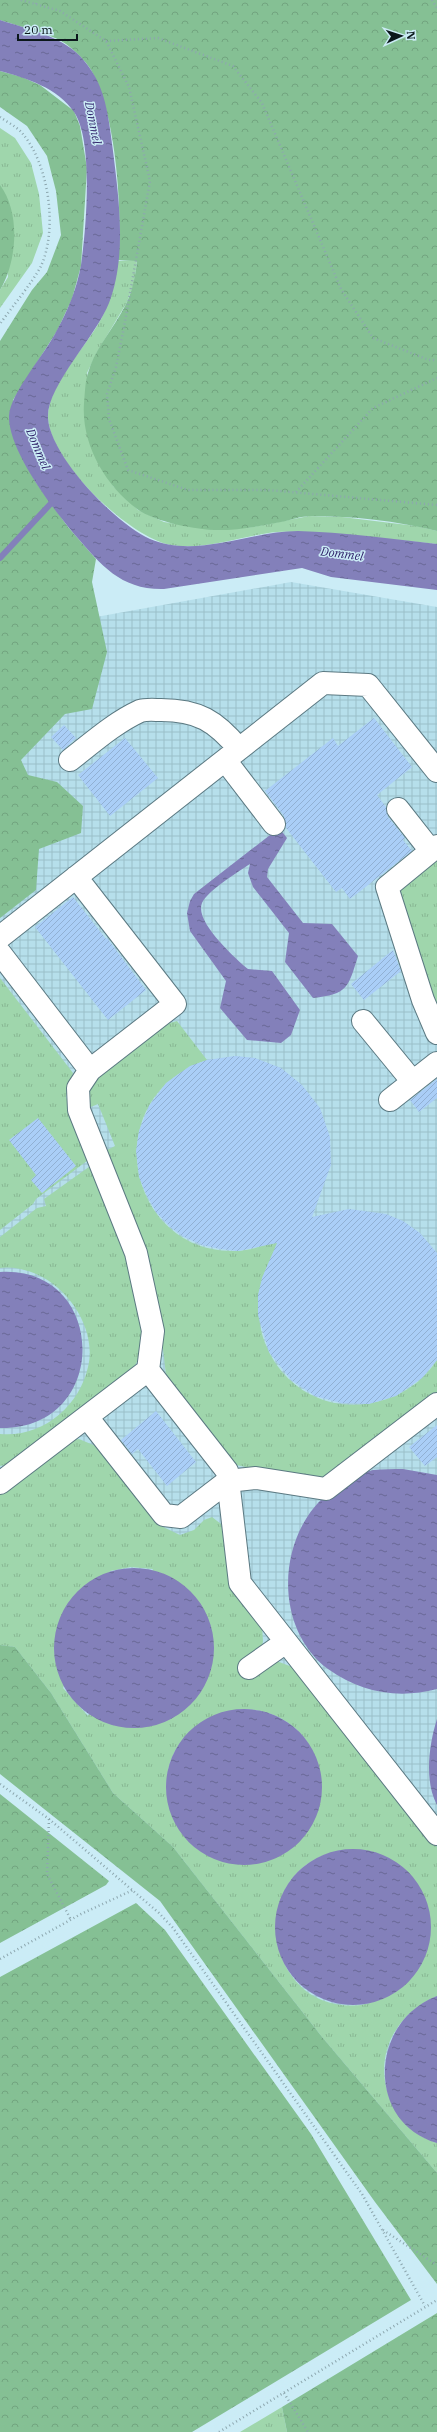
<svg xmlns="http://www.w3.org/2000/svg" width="437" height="2432" viewBox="0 0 437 2432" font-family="'IBM Plex Serif',serif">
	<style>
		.industrial { fill: url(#industrial-grid) }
		.grass { fill: url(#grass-tufts); fill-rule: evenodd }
		.forest { fill: url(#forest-crowns) }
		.water { fill: url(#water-ripples) }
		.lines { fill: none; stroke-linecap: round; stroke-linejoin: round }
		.stream { stroke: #8380ba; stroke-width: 6 }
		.building { fill: url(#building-hatch) }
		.minor-casing { stroke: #5b7982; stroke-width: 24 }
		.path { stroke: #8da7af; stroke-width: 2.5; stroke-dasharray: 1 3; stroke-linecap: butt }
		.minor { stroke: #fff; stroke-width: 22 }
		.labels { text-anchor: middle; stroke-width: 3; stroke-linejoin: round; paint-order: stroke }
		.water-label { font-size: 12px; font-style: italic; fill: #2f2269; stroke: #cbecf6 }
	</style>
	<defs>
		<pattern id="industrial-grid" width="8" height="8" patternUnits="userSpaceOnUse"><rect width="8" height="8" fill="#b6dfeb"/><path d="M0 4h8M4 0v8" fill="none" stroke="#9bbfc9"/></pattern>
		<pattern id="grass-tufts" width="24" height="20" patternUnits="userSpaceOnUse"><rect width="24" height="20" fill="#9fd6ac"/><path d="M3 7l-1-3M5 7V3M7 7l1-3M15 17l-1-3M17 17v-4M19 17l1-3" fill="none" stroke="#88b793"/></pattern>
		<pattern id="forest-crowns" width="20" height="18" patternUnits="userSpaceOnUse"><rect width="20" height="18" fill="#85c094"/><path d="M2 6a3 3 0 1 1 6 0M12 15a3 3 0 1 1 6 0" fill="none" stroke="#72a47f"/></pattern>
		<pattern id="water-ripples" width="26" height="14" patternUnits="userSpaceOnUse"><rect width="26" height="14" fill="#8380ba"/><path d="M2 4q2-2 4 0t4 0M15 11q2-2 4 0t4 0" fill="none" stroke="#696896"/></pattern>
		<pattern id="building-hatch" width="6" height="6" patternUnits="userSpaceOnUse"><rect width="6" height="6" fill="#aacef7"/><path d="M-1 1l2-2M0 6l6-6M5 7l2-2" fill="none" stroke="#91b0d3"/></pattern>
	</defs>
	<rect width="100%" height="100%" fill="#cbecf6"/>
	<path class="industrial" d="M291,582L437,607V2267L151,1847L0,1735V657L7,633Z"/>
	<path class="grass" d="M0,128L15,138L31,163L39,194L43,233L32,263L0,308V290L8,277L0,185Z
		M137,260L134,284L126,304L97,352L87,373L113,486L138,510L164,522L217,530L253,527L309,516L342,517L416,526L437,531V544C402,540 368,537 333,535C314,533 296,531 277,532C244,535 204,551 171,545C130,538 47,460 48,416C48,387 82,351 97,326C109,307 115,283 118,261Z
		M437,859V1018L428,997L400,888Z
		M0,978L73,1073L66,1097L91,1158L36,1199L33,1204L0,1230Z
		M177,1021L207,1060C94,1098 127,1256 238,1251C252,1250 264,1245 277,1241L281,1243C220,1323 292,1431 387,1399C408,1392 425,1378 437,1360V1395L323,1482L236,1465L166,1375L162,1340L103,1152L115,1146L98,1104L86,1109V1085L166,1024Z
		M93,1164L128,1255L144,1324V1342L136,1364L121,1379L12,1464L0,1466V1434C42,1438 79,1407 88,1367C97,1331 70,1289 38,1275C28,1270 12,1266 0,1268V1237L37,1208L46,1206L44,1199Z
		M79,1439L98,1447L159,1525L180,1535L194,1530L204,1520L212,1517L221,1524L262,1624L263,1642L258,1654L295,1668L437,1847V1996C394,2014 371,2059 392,2104C401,2122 417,2137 437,2143V2173L322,2037L173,1847L113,1793L51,1693L15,1647L0,1645V1491L60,1443ZM131,1567L153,1569L88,1716L63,1688L110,1571ZM246,1709C342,1714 348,1854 250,1862C230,1864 212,1860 196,1848C176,1832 164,1803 167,1778C171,1737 207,1711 246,1709ZM343,1850C437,1845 437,1993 361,2005C262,2016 242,1866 343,1850Z
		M282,2407L287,2432H240Z"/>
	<path class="forest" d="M0,0H437V531C397,521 352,516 311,516C301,516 291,520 281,522C261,526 240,530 218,530C197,530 155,522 137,509C105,485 81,444 84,403C85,393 85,382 88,373C94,351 109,334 120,315C131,298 135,280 137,261L118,260C123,212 116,112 91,70C85,60 74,50 66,44C53,34 17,26 0,20Z
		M0,71L22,77L40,85L74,111L80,126L87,168L81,266L72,299L57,331L13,400L16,444L35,481L68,527L96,559L92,582L107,652L92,709L65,714L21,760L28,775L57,782L83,806L81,833L39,849L36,890L0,918V341L32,290L47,272L61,235L56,191L47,156L27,126L0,107Z
		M0,185C21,213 17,262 0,290Z
		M0,1645L15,1647L51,1693L113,1793L173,1847L322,2037L437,2173V2284L375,2202L160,1901L0,1774Z
		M0,1794L109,1881L106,1885L0,1943Z
		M136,1903L165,1930L311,2134L411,2300L192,2432H0V1977Z
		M437,2313V2432H287L282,2407Z"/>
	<path class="water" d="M0,20C27,29 59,35 80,56C88,65 96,76 100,87C108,107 110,129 113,151C119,200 127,256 109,303C97,335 46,387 48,418C50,456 116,524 150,539C196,559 250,531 298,531C342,532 393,539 437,544V590L331,577L302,568L164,589C121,590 102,566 75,535C53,509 8,450 9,416C10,393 46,353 57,330C68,310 77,288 81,265C86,230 94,141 74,112C58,88 26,78 0,71Z
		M279,828L287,838L268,869L267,877L303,923L332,924L358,956C348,988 348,994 313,998L285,962L289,933L253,887L248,873L250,864C238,872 207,891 202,903C194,921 235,958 248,969L272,971L300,1010L291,1035L281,1043L247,1040L220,1008L226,981L190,931L187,913L190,901L194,894Z
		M0,1272C108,1265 112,1430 0,1428Z
		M403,1469L437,1475V1689C399,1699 361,1693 328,1669C272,1627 277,1533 330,1492C342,1483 358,1473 373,1470C383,1469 393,1469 403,1469Z
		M54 1648a80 80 0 1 1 160 0a80 80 0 1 1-160 0Z
		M166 1787a78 78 0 1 1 156 0a78 78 0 1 1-156 0Z
		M437,1719V1805C424,1781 429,1744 437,1719Z
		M275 1927a78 78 0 1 1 156 0a78 78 0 1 1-156 0Z
		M437,1996V2143C365,2122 370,2021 437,1996Z"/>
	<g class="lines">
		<path class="stream" d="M0,558L56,498"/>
	</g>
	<path class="building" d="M374,718L412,767L377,795L386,807L388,817L405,838L403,840L412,851L350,899L342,888L336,892L286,828L284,816L265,791L333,738L338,746Z
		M64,725L76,738L63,750L51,737Z
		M125,738L158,778L110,816L78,775Z
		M73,897L106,939L107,938L146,990L108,1020L35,927Z
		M393,950L401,971L364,1000L351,984Z
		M235,1056L255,1058L281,1068L302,1085L320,1108L330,1137L331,1165L312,1217L349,1209L386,1214L403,1221L420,1233L437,1253V1360L422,1378L396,1396L369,1404L341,1403L315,1396L291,1380L269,1352L258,1315V1295L262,1278L277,1243L238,1251L220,1249L202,1245L184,1237L170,1227L156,1212L146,1194L139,1177L136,1151L139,1131L149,1106L166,1083L190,1066L207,1060Z
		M437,1079V1098L419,1112L410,1100Z
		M38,1118L76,1166L42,1193L31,1180L36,1175L9,1140Z
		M156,1411L196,1462L167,1486L138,1449L132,1454L121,1440Z
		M437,1425V1457L425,1466L409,1447Z"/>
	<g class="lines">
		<g class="minor-casing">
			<path id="minor" d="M70,760C92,743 114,723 140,711C146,709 155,710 161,710C198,710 216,721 239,749
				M225,760L274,824
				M398,809L431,851
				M437,846L387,887L423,1000L437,1033
				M0,937L323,683L368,685L437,771
				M0,953L90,1070
				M363,1021L413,1082
				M390,1100L437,1063
				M148,1370L227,1471L240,1583L437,1834
				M87,1417L164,1515L181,1517L228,1481L256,1478L326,1489L437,1404
				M0,1483L148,1370L153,1331L136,1253L79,1110L78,1088L90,1070L175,1004L76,877
				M249,1668L286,1642"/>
		</g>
		<path class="path" d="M21,0L60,11L106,41L129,87L150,181L124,327L116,367L107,394L109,419L128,470L188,490H268L437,505
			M432,0L437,8
			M36,4L37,0
			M106,41L158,38L233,66L262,103L341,289L373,338L429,360H437
			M0,117C7,122 17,127 22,133C49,164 58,229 41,266C33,282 11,308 0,324
			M296,492L373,408L437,378
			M0,1784L49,1819L159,1913L173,1928L362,2194L425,2306
			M49,1819L47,1874L71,1920
			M0,1959L81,1914L133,1890
			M383,2230L437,2265
			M284,2393L308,2432
			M219,2432L437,2300"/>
		<use href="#minor" class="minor"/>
	</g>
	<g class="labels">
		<g class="water-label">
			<text transform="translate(93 123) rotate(79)" y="4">Dommel</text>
			<text transform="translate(38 449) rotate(67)" y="4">Dommel</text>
			<text transform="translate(342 554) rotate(7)" y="4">Dommel</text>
		</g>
	</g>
	<g transform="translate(401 36) rotate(87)" stroke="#cbecf6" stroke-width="3" paint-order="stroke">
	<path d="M0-3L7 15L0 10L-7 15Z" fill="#0b171b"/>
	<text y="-6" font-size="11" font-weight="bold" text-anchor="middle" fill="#0b171b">N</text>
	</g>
	<path d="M18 34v6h59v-6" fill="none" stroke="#0b171b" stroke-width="2"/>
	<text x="24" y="34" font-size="12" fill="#0b171b" stroke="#cbecf6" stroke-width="3" paint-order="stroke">20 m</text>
</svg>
